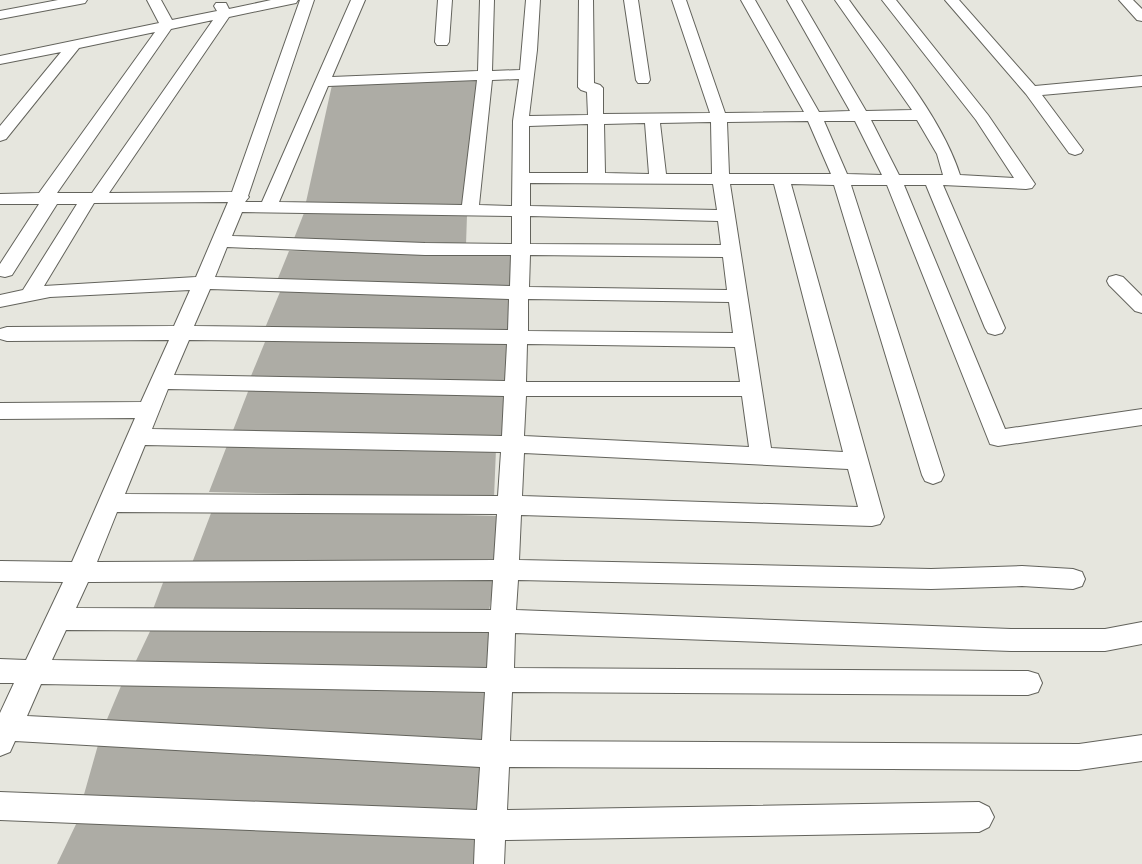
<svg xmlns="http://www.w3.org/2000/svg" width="1142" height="864" viewBox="0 0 1142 864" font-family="Ubuntu,sans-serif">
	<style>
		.building { fill: #adaca5 }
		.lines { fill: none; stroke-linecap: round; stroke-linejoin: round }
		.minor-casing { stroke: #63635c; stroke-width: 2 }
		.minor { fill: #fff; fill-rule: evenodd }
	</style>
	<rect width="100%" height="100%" fill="#e6e6de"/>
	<path class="building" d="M480,77L463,206L306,202L332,85Z
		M304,213L467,215L466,245L293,241Z
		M289,251L512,253V288L276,283Z
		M280,292L511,296L510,332L265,328Z
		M267,337L509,342L508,381L251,376Z
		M249,389L504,395L502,438L232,433Z
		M228,443L496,449L494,498L209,492Z
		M213,508L497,516L494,569L192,563Z
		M495,578L489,611L152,612L164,580Z
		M153,625L490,631L488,670L134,665Z
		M121,686L489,687L482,741L105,724Z
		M98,745L487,764L485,816L83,798Z
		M78,820L483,832L479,864H57Z"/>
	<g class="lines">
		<g class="minor-casing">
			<path id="minor" d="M58,0H87L85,3L80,4L0,19V11Z
				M147,0H161L172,20L217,11L214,6L216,3H226L229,9L271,0H298L296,3L291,4L229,17L109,193L232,192L300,0H314L248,196L249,197L245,202H262L351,0H365L332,77L478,71L480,0H494L492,71L520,70L526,0H540L537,50L529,116L588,115L587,92L581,90L578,87L579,0H593L594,83L600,85L603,88V114L710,113L672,0H686L725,113L804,112L741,0H755L819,112L850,111L787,0H801L866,111L912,110L835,0H849C886,52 941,115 960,175L1014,178L976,120L882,0H896L988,115L1035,184L1032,188L1026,189L943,185L1005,328L1002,333L995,335L988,333L985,328L926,185H904L1005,429L1142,409V425L998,446L990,444L887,185H851L944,475L941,481L933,484L925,481L922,475L834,185L791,184L884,517L880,524L872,526L521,515L519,560L931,569L1022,566L1073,569L1082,572L1085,579L1082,586L1073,589L1022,586L931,589L518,580L516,610L1011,629H1105L1142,622V644L1105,651H1011L515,633L514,668L1028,671L1038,674L1042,683L1038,692L1028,695L512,692L510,741L1079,744L1142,735V761L1079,770L509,767L507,810L979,802L989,807L994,817L989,827L979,832L505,840L504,864H474L475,839L0,820V792L477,810L480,767L15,741L10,752L0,756V713L14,683H0V659L26,660L63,582L0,581V561L72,562L135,418L0,419V403L141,402L169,340L7,341L0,339V329L7,327L174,326L190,290L50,297L0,307V295L23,290L77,204H57L12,275L5,277L0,276V264L39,204H0V194L39,193L155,32L79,48L6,139L0,141V126L61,52L0,64V56L159,23ZM213,20L92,193H57L171,29ZM519,79L513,121L512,206L479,205L492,80ZM477,80L462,205L279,202L328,86ZM871,120H917L937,154L943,175H899ZM808,121L831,174H729L727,122ZM824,121H855L882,175L847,174ZM711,122L712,174H666L660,123ZM645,123L649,174L605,173L604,124ZM588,124V173H529V126ZM530,183L713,184L717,210L530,206ZM730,184H774L843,452L771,448ZM228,202L196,277L44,286L94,203ZM242,212L512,216V244L425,243L232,236ZM530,216L718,221L721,245L530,244ZM227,247L425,255H511L510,286L215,277ZM530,255L723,257L727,290L529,287ZM210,289L509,299L508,330L194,326ZM528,299L729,302L733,333L528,331ZM189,340L507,344L505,381L174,375ZM527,344L735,347L740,382H526ZM168,389L504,396L502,436L152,429ZM526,396H742L749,447L524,436ZM145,445L501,452L498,496L125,494ZM524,453L848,469L858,507L522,496ZM117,512L497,514L494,560L97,562ZM493,580L491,610L76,608L88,582ZM66,630L489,632L487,668L52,660ZM41,684L485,692L482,740L27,716Z
				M438,0H452L449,42L447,45H437L435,42Z
				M624,0H638L650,80L648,83H638L636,80Z
				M945,0H959L1035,86L1142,76V86L1042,95L1083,150L1081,153L1075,155L1069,153L1026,94Z
				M1119,0H1133L1142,9V21L1137,20Z
				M1116,275L1123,277L1142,296V313L1135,311L1109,285L1107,281L1109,277Z"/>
		</g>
		<use href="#minor" class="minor"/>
	</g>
</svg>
